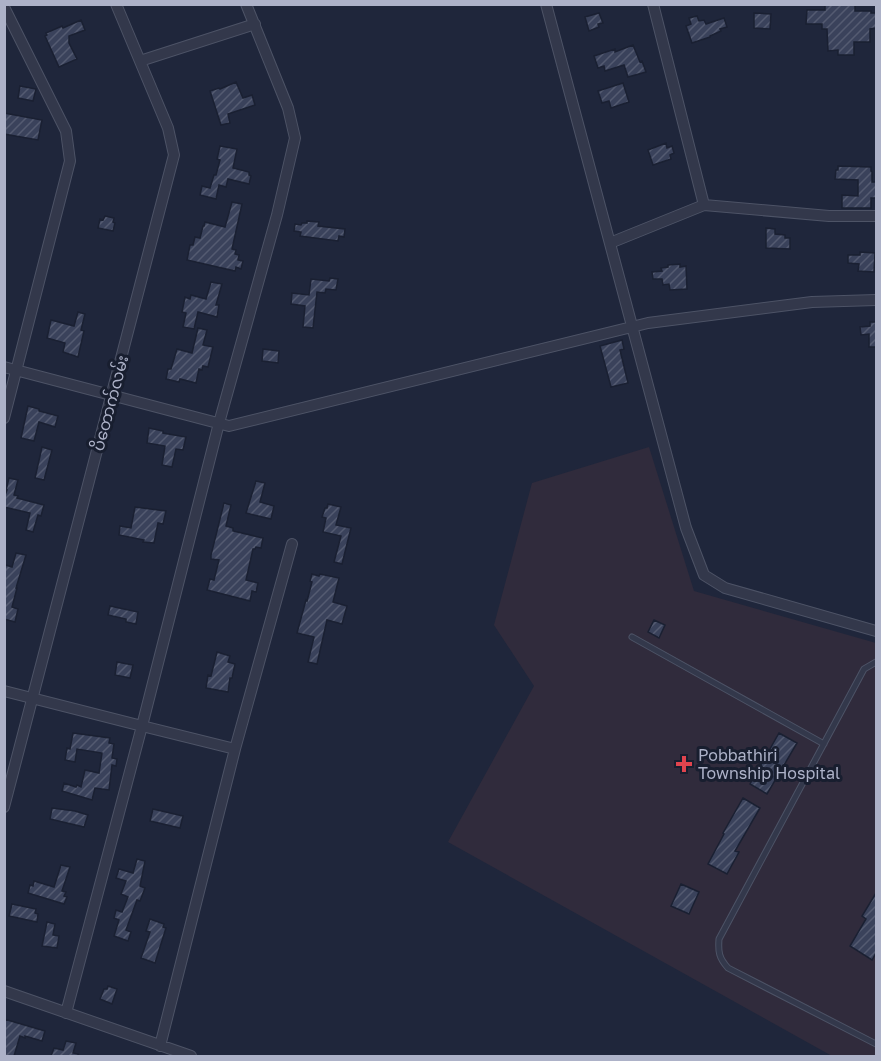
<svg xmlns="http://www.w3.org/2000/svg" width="881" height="1061" viewBox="0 0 881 1061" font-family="'Golos Text','Noto Sans Myanmar',sans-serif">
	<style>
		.medical { fill: #302b3c }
		.building { fill: url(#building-hatch); stroke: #1a2032; stroke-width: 1.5 }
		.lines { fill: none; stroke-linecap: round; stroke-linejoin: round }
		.lane-casing { stroke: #4d5366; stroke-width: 7 }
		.street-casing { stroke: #4d5366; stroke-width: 12 }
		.lane { stroke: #33384b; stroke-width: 5 }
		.street { stroke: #33384b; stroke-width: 10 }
		.health-dot { fill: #e0444e; stroke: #181e2f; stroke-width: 2 }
		.labels { text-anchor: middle; stroke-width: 6; stroke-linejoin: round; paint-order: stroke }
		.street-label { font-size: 16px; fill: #adb2c8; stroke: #181e2f }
		.poi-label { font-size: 16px; fill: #adb2c8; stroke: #181e2f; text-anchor: start }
	</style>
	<defs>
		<pattern id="building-hatch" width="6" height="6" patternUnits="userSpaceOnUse" patternTransform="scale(1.5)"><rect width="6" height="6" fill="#3a425b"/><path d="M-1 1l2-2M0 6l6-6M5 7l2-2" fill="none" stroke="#545b71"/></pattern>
	</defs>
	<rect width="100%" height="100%" fill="#1f263b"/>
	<path class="medical" d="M649,447L694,591L876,643V1056H832L448,842L534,686L494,625L532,483Z"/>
	<path class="building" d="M825,4H855V11H871V13H876V28L870,29V42H854V55H838V50L828,51L827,29H822V24H806L807,10H825Z
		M599,13L603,23L598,24L599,27L589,31L585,17Z
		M754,13L771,14L770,29L754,28Z
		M697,16L699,21L704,20L706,24L724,18L727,27L720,29L721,31L710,36V37L692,43L686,26L691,24L689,18Z
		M81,20L85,30L69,36V43L77,59L59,67L45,36L47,35L46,33L62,26L63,28Z
		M633,45L640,62L642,61L646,72L628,77L624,65L605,71L604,66L598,68L594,56L615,49V52Z
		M236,82L243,98L252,95L255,105L228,114L230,123L221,125L210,91L219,88L220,89Z
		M623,83L629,102L611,108L609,101L602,103L598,91Z
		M20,86L36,89L33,101L18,98Z
		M4,113L42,120L38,140L4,134Z
		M666,143L667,148L672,146L674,153L670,155L671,159L653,165L648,150Z
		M220,146L237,149L233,168L249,172V175L251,176L249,184L228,179L226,187L219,185L216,199L200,195L202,186L210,188L214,175H216L220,160L217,159Z
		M838,166L871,167V171L872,172V182H876V198H871V208H842V195L858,196V180L835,179L836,170H838Z
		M232,202L242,204L232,249L236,250L235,254L239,255L238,260L243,261L241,269L236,267L235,271L187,260L190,245H193L195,237L200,238L203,226H204L205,222L225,227Z
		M105,216L114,218L113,222L115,223L113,231L98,228L100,219L103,220Z
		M307,221L319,222L318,226L345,229L344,237L339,236L338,241L300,236L301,232L294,231L295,224L301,225L302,223H307Z
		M766,228L775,229V234L785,235V238H790V249L766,248Z
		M860,252L875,253L874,272L858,271L859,264L848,263V255H860Z
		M680,264V267L686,266L687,289L670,290L669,284L663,285L662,279H653L652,272L662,271L661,268L668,267V265Z
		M330,278L338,279L336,290L326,289L325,293L317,292L313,328L303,327L305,306L291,304L292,293L309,295L311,279L329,281Z
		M211,282L222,284L216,305H219L217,317L198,312L194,329L183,327L186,313L182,312L185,297L190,299L191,295L206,299Z
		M78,312L85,314L81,330L84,331L78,357L63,352L65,343L47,338L51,320L74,326Z
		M870,322H876V347H869V334L861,335L860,327L870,326Z
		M198,328L207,330L203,345L213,347L208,367L203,366L202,370L199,369L196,383L180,379L179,382L166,379L168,369H171L177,349L192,353Z
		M622,340L624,349L620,350L628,383L611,387L600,346Z
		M263,349L279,351L278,363L262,361Z
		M28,406L39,409V411L58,416L55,427L39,422L34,441L21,438Z
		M149,428L163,431V433L186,437L183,450L176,449L172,467L162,465L165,446L147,443Z
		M42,447L52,450L44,480L35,478Z
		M9,478L18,480L14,495L18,496L17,498L44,505L41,516L38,515L33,532L26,530L30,513L4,507V498L7,490H6Z
		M256,481L265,483L260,502L274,506L271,519L246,513Z
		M224,503L231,505L226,526L233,528V531L263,538L261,548L256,547L255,549H253L246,580L258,583L256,592L252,591L250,601L207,590L210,579L214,580L219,560L211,559V555Z
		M328,504L341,507L336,525L351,528L342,564L334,562L341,536L323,532L326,518L322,517L325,508H327Z
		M135,507L166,511L163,524L158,523L154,543L143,542L144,540L119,535L120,526L131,528Z
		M16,553L26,555L16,588H17L12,607L18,609L15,622L4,619V572L6,565L12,567Z
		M312,574L319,576L320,574L339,578L333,602L347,606L342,624L327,620L317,664L308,662L314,637L297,633L306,600L307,601L312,582L310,581Z
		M110,606L138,612L136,624L126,622V619L108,615Z
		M654,620L665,625L659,638L648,632Z
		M217,652L230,656L228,662L235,664L232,678H230L228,692L206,688L208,675L211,676Z
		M117,662L133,665L130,678L115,675Z
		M73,733L110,738L109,743L114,744L112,758L117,759L116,766L112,765L109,790L95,788L92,800L62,791L64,783L76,787L77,785L81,787L85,770L99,773L102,753L77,749L75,762L65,760L67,748L70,749Z
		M779,733L797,743L767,794L750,784Z
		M743,798L760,808L735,851L739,852L727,874L708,864L724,834L723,833Z
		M52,808L75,811L88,815L84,827L50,819Z
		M153,809L183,816L180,828L150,821Z
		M137,859L145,861L140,886L145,888L140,901L137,900L126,930L131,932L128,941L114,936L119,920L114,918L116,910L122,912L128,897L121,894L126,881L116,878L119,869L133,873Z
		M61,865L70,867L62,891L66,892L64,896L67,897L64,904L28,893L30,885L33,886L34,881L54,887Z
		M681,884L699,892L689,914L671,906Z
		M876,893V953L872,960L850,946L866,919L862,916Z
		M12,904L36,909L35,913L38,914L37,922L9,916Z
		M150,919L164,924L163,927L166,928L155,963L141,958L150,932L146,931Z
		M47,922L55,924L53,935L59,936L57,948L42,946Z
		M108,986L117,989L112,1004L100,999L104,989H107Z
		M4,1019L45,1031L42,1041L25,1036V1038L20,1036L14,1056H4Z
		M66,1041L76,1043L73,1053L78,1054V1056H51L54,1048L63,1050Z"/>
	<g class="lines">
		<g class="lane-casing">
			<path id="lane" d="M632,637L824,744
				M876,662L864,669L719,939C718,952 719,958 728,968L876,1044"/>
		</g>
		<g class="street-casing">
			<path id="street" d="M546,4L686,528L704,575L725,588L876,631
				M653,4L704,205
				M4,7L66,131L70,161L4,418
				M140,61L255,24
				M610,243L704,205L829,216H876
				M4,367L229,426L648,323L812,302L876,300
				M4,691L142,726L235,749
				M4,807L174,155L168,128L116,4
				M4,991L191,1056
				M66,1013L142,726L219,423L277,215L295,138L288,108L246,4
				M160,1046L235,749L292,544"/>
		</g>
		<use href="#lane" class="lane"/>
		<use href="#street" class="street"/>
	</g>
	<path class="health-dot" d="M681 755h6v6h6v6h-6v6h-6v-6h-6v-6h6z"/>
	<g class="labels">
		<g class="street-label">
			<text transform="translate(110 403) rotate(-75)" y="6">ပိတောက်လမ်း</text>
		</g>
		<g class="poi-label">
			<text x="698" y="761">Pobbathiri<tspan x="698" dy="18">Township Hospital</tspan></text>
		</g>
	</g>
	<rect width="881" height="1061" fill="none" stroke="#adb2c8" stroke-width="12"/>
</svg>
